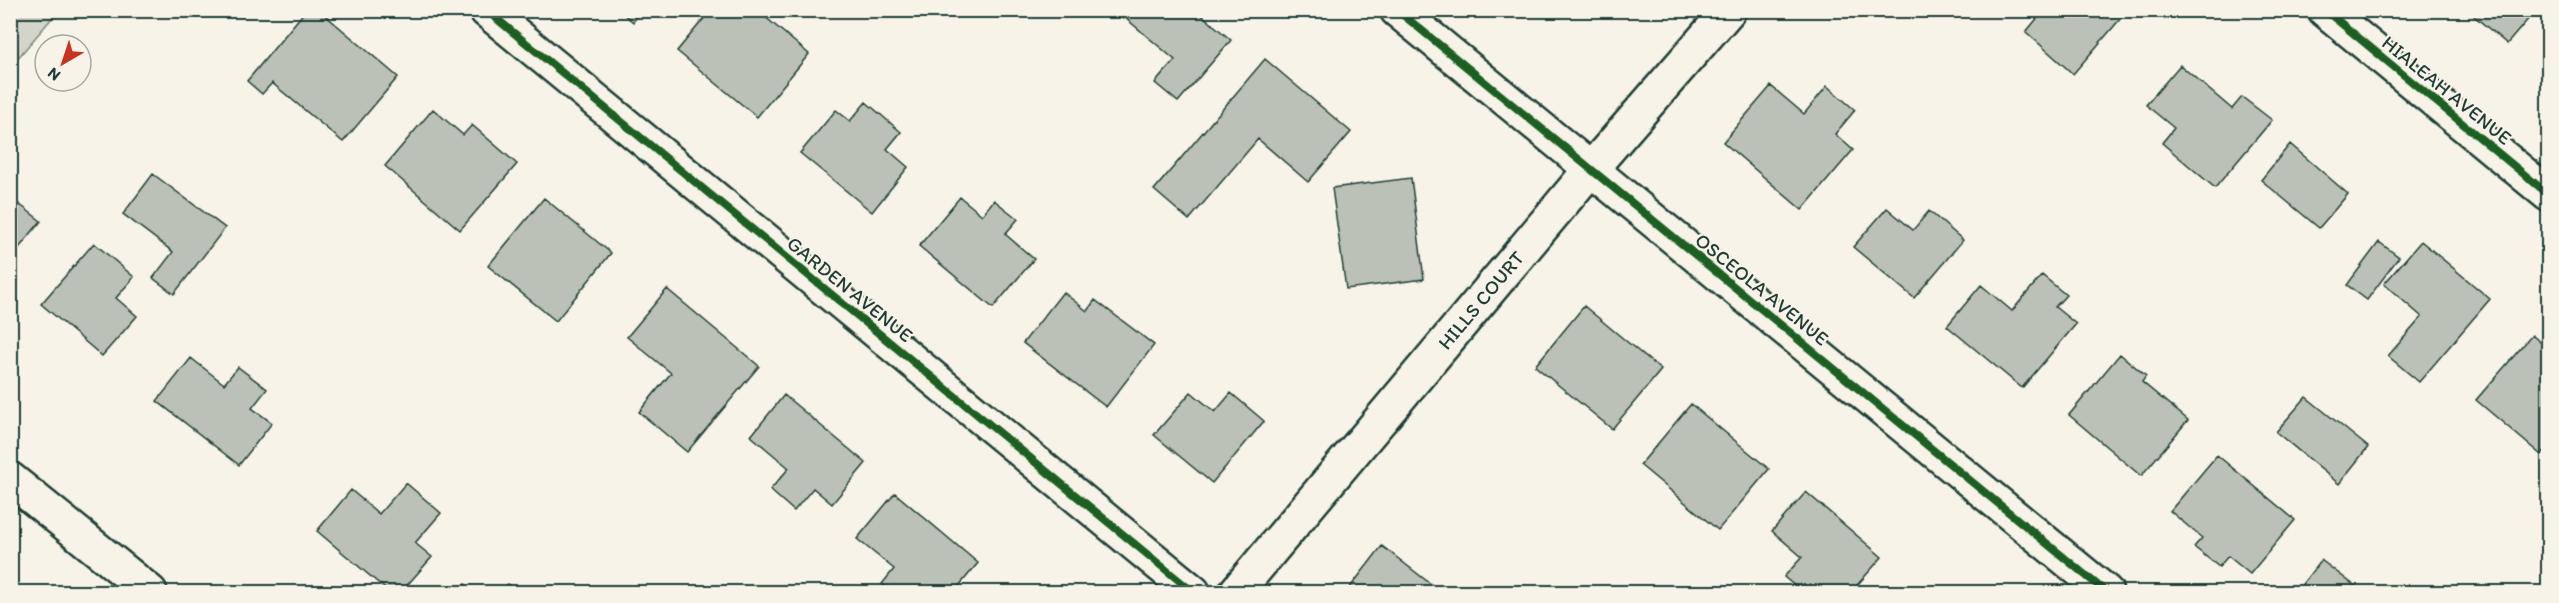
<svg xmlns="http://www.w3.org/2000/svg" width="2559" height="603" viewBox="0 0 2559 603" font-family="Itim,sans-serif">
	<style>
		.green { fill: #d3d5ca; stroke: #79897f; stroke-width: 1.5 }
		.building { fill: #bbc1b6; stroke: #1f3d34; stroke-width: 1.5 }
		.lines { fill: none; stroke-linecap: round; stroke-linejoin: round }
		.minor-casing { stroke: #1f3d34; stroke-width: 38 }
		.minor { stroke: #f7f3e8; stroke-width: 33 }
		.cycleway-casing { stroke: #f7f3e8; stroke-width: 11 }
		.cycleway { stroke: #1b5e20; stroke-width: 8 }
		.labels { text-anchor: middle; stroke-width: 4.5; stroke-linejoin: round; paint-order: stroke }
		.street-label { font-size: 20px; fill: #1f3d34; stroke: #f7f3e8 }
	</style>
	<rect width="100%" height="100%" fill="#f7f3e8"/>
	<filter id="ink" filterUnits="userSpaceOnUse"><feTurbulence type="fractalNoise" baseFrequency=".0167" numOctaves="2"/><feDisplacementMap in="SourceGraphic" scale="12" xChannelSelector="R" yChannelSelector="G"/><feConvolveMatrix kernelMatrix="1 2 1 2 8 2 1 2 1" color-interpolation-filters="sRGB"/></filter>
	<g filter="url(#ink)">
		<path class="green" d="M11,10L58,11L11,66L10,11Z"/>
		<path class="building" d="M306,10H319L398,77L343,142L272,83L262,94L247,81Z
			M619,10H642L633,22Z
			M711,10H757L809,54L757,117L677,51Z
			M1116,10H1196L1231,40L1178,102L1155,83L1175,60Z
			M2044,10H2128L2073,74L2026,32Z
			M2467,10H2536L2507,44Z
			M1265,59L1351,132L1308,182L1258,139L1189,220L1154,190Z
			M2180,65L2232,109L2242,97L2272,120L2215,188L2162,143L2174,128L2146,105Z
			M1771,86L1804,114L1827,86L1855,110L1835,134L1853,150L1802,210L1723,142Z
			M866,102L901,132L887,149L908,167L872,212L800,153L836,110L850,121Z
			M433,109L463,135L472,125L517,164L460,230L385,166Z
			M2290,144L2348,194L2319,228L2261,180Z
			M153,174L225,228L174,294L153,278L173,252L123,214Z
			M1411,178L1424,279L1346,289L1332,188Z
			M10,197L41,221L10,259Z
			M960,197L982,215L994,200L1018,219L1005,234L1034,259L993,308L919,246Z
			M544,198L611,253L556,321L488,266Z
			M1887,208L1913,230L1929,211L1963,240L1914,298L1853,247Z
			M2421,241L2490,299L2419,382L2388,356L2422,317L2384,284Z
			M2379,242L2399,257L2367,300L2347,285Z
			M94,243L134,277L116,298L137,316L102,356L41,304Z
			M2042,275L2066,295L2055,307L2076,324L2022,388L1947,326L1981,285L2012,311Z
			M667,289L759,366L687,452L639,412L671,373L627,337Z
			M1063,292L1087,311L1095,300L1154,345L1106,407L1023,343Z
			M1584,306L1661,370L1612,429L1535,366Z
			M2532,335L2548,349V446L2541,455L2476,400Z
			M2120,354L2146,376L2142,382L2188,420L2141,476L2069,415Z
			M191,358L224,384L238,367L267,389L252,408L272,423L239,465L157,401Z
			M1191,392L1215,412L1231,393L1264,421L1212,483L1154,435Z
			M784,395L866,463L832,504L813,488L794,511L770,490L789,468L751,436Z
			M2306,397L2368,447L2339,484L2276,432Z
			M1691,404L1769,469L1718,530L1640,465Z
			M2217,455L2295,520L2250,574L2228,556L2219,567L2194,547L2202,538L2170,511Z
			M406,483L441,513L415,543L432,557L401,592H389L317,531L351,490L379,514Z
			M1806,492L1882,557L1851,592H1802L1784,577L1802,557L1772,531Z
			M895,493L978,563L954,592H923L917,587L912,592H893L882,584L894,569L857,539Z
			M1382,546L1441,592H1352L1348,590Z
			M2321,560L2363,592H2296Z
			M465,584L475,592H458Z
			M508,584L518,592H500Z"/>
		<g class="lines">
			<g class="minor-casing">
				<g id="minor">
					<path d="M486,10L1193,592"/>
					<path d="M1397,10L2106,592"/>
					<path d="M2325,10L2548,194"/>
					<path d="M10,479L150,592"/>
					<path id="s1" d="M1236,592L1590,170L1729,10"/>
				</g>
			</g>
			<use href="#minor" class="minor"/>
			<g class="cycleway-casing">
				<path id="cycleway" d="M486,10L1193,592
					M1397,10L2106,592
					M2325,10L2548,194"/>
			</g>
			<use href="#cycleway" class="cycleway"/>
		</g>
	</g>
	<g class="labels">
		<g class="street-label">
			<text transform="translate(2447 90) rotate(39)" y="7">HIALEAH AVENUE</text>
			<text transform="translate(850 289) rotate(39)" y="7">GARDEN AVENUE</text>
			<text transform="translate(1762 289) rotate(39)" y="7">OSCEOLA AVENUE</text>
			<text dy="7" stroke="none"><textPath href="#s1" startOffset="381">HILLS COURT</textPath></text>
		</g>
	</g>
	<rect width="2559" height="603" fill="none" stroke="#f7f3e8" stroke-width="36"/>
	<rect x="18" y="18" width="2523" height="567" fill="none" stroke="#1f3d34" stroke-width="2" filter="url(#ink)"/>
	<g transform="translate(63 63) rotate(219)"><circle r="28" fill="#f7f3e8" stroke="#a1aaa0" stroke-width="1.5"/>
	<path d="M0-4.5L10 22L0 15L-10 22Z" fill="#c8321e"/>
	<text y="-9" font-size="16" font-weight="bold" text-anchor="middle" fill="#1f3d34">N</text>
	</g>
</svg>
